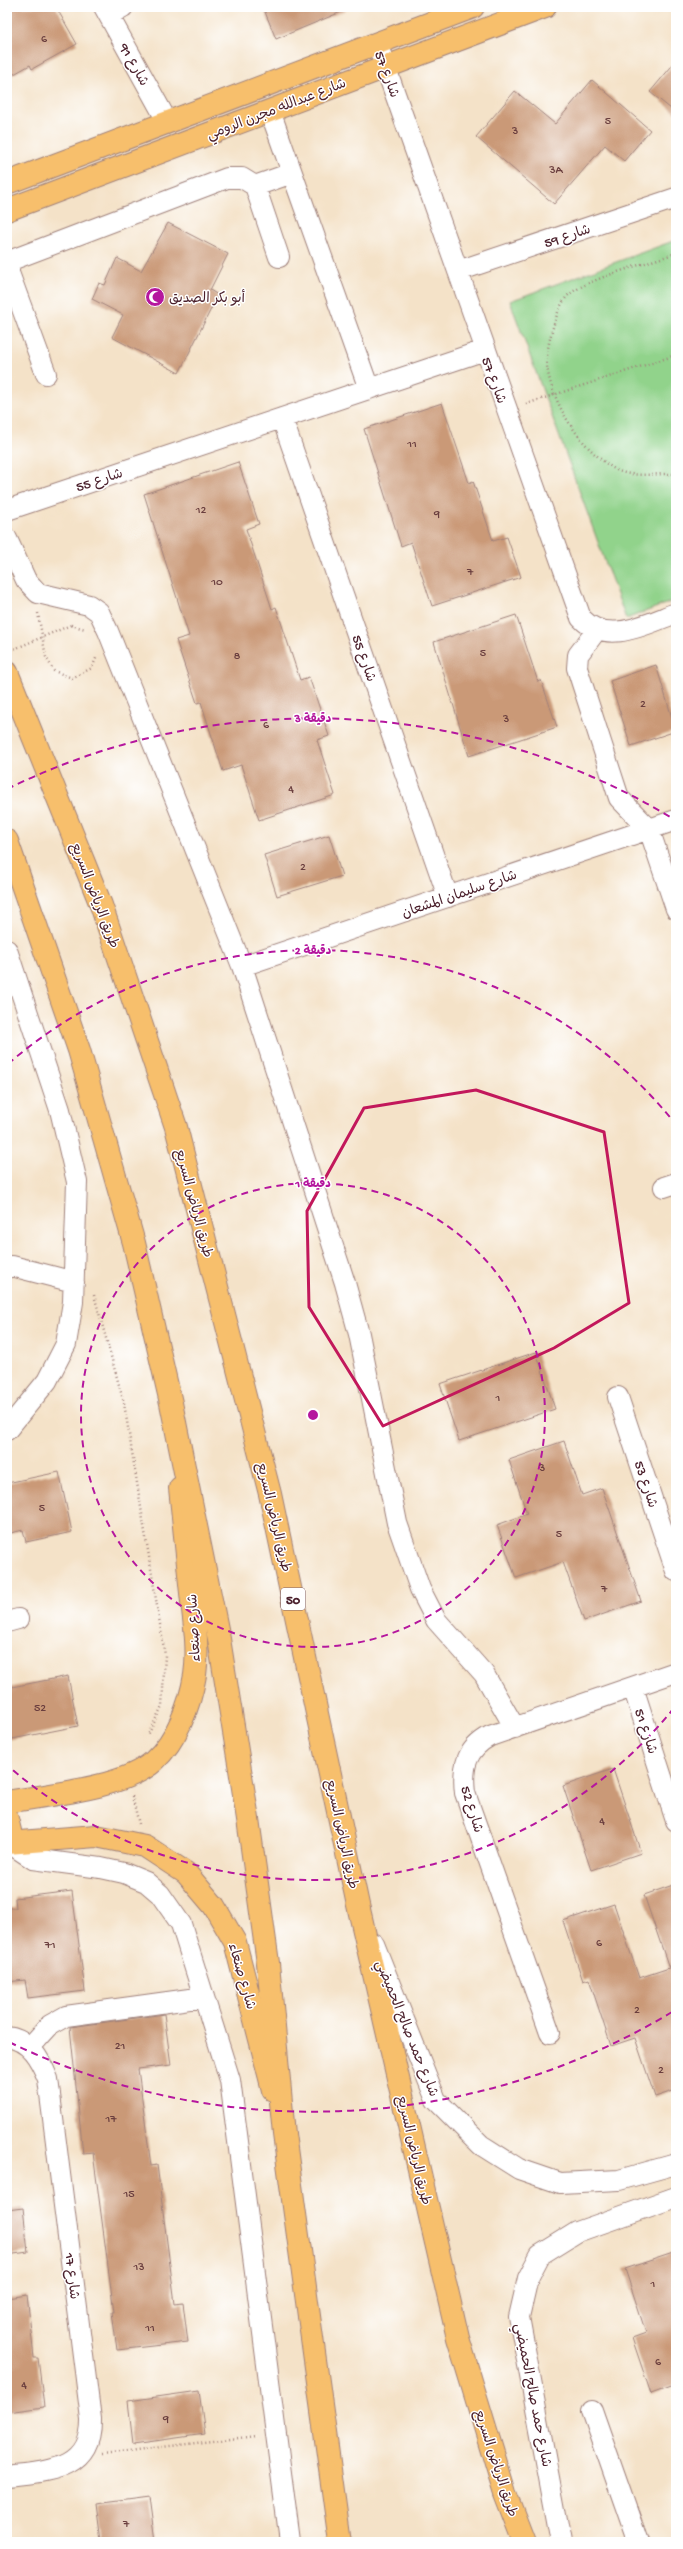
<svg xmlns="http://www.w3.org/2000/svg" width="683" height="2549" viewBox="0 0 683 2549" font-family="'Gochi Hand','Playpen Sans Arabic',sans-serif">
	<style>
		.green { fill: #91d38b; stroke: #6e795b }
		.building { fill: #ca9977 }
		.lines { fill: none; stroke-linecap: round; stroke-linejoin: round }
		.minor-casing { stroke: #9f807a; stroke-width: 22 }
		.major-casing { stroke: #9f807a; stroke-width: 24 }
		.highway-casing { stroke: #9f807a; stroke-width: 24 }
		.path { stroke: #9f807a; stroke-width: 2.5; stroke-dasharray: 1 3; stroke-linecap: butt }
		.minor { stroke: #fff; stroke-width: 20 }
		.major { stroke: #f7bf6c; stroke-width: 22 }
		.highway { stroke: #f7bf6c; stroke-width: 22 }
		.path-bridge { stroke: #9f807a; stroke-width: 2.5; stroke-dasharray: 1 3; stroke-linecap: butt }
		.marked { fill: none; stroke: #c2185b; stroke-width: 3; stroke-linejoin: round }
		.ring { fill: none; stroke: #b5179e; stroke-width: 2; stroke-dasharray: 7 5 }
		.labels { text-anchor: middle; stroke-width: 3; stroke-linejoin: round; paint-order: stroke }
		.number-label { font-size: 12px; fill: #6a3e3e }
		.shield { fill: #fff; stroke: #80626b; stroke-width: 1 }
		.shield-label { font-size: 13px; font-weight: bold; fill: #4a1f2b }
		.street-label { font-size: 14px; fill: #4a1f2b; stroke: #fff }
		.poi-label { font-size: 14px; fill: #4a1f2b; stroke: #fff; text-anchor: start }
		.centre { fill: #b5179e; stroke: #fff; stroke-width: 2 }
		.ring-label { font-size: 12px; text-anchor: middle; font-weight: bold; fill: #b5179e; stroke: #fff; stroke-width: 3; stroke-linejoin: round; paint-order: stroke }
	</style>
	<rect width="100%" height="100%" fill="#fff"/>
	<filter id="ink" filterUnits="userSpaceOnUse"><feTurbulence type="fractalNoise" baseFrequency=".025" numOctaves="2"/><feDisplacementMap in="SourceGraphic" scale="8" xChannelSelector="R" yChannelSelector="G"/><feConvolveMatrix kernelMatrix="1 2 1 2 8 2 1 2 1" color-interpolation-filters="sRGB"/></filter>
	<filter id="wash" filterUnits="userSpaceOnUse"><feTurbulence type="fractalNoise" baseFrequency=".012" numOctaves="4" result="noise"/><feDisplacementMap in="SourceGraphic" scale="16" xChannelSelector="R" yChannelSelector="G"/><feGaussianBlur stdDeviation="0.9" result="paint"/><feColorMatrix in="noise" values="0 0 0 0 0 0 0 0 0 0 0 0 0 0 0 0 0 1.4 0 .05"/><feComposite in="paint" operator="in"/></filter>
	<g filter="url(#wash)">
		<rect width="100%" height="100%" fill="#f4e2c8"/>
		<path class="green" d="M676,240V600L626,619L510,301Z"/>
		<g id="blocks">
			<path class="building" d="M7,7H56L77,44L32,69L30,65L7,78Z
				M263,7H353L276,39Z
				M676,61V113L650,92Z
				M592,80L650,130L624,161L605,145L554,204L476,137L515,91L555,124Z
				M168,223L228,254L210,290L218,295L179,373L112,337L123,315L92,299L99,283L105,285L117,258L141,271Z
				M442,403L469,483L473,481L493,541L507,537L521,577L432,606L411,542L401,546L364,429Z
				M238,462L259,524L246,529L272,609L276,607L300,680L309,677L329,736L317,740L335,795L259,820L241,765L223,771L201,702L197,703L176,640L189,636L144,494Z
				M516,615L538,682L541,680L557,727L469,756L434,642Z
				M656,665L676,731L631,746L610,681Z
				M329,835L342,876L277,896L264,855Z
				M536,1352L555,1409L459,1441L440,1384Z
				M564,1441L582,1495L602,1488L641,1601L584,1621L563,1562L516,1578L497,1525L527,1514L509,1460Z
				M59,1472L72,1532L26,1542L23,1530L7,1534V1483Z
				M68,1676L78,1726L7,1740V1688Z
				M613,1769L641,1853L591,1870L563,1786Z
				M676,1884V2090L655,2097L635,2038L611,2046L589,1979L583,1981L563,1921L614,1904L639,1978L669,1968L644,1895Z
				M72,1891L85,1991L28,1998L25,1980L7,1982V1908H16L15,1898Z
				M164,2014L171,2065L138,2069L151,2166L157,2165L175,2304L183,2303L188,2342L117,2350L112,2312H114L93,2153L83,2154L70,2027Z
				M23,2208L28,2252L7,2255V2210Z
				M676,2252V2385L651,2394L632,2338L646,2333L625,2269Z
				M27,2295L34,2358H38L44,2407L7,2412V2298Z
				M199,2391L205,2434L133,2444L128,2401Z
				M150,2497L156,2542H101L96,2504Z"/>
		</g>
	</g>
	<g filter="url(#ink)">
		<use href="#blocks" fill-opacity="0" stroke="#9f807a" stroke-width="1"/>
		<g class="lines">
			<g class="minor-casing">
				<path id="minor" d="M104,7L167,121
					M109,15L123,7
					M377,43L581,618C607,646 646,624 676,613
					M270,111L369,389
					M255,186L292,173
					M458,271L676,198
					M46,374L9,273V261L227,178H242L255,186L279,257
					M282,418L448,897
					M7,510L485,350
					M7,539L26,580L38,593L89,605L99,612L108,631L242,966L345,1283L359,1334L397,1523L420,1589L436,1620L484,1674L515,1728
					M596,631L578,655L577,668L619,798L649,829L676,909
					M7,950L60,1110L77,1182L73,1302L66,1344L47,1381L7,1430
					M242,966L676,820
					M664,1187L676,1183
					M7,1268L12,1266L74,1282
					M618,1397L676,1571
					M7,1622L18,1619
					M633,1687L676,1821
					M9,1843L33,1859L101,1868L124,1873L146,1882L160,1894L181,1924L230,2080L290,2542
					M374,1944L436,2100L481,2145L519,2169L560,2183L619,2180L676,2164
					M550,2033L465,1793C462,1767 466,1749 490,1736L676,1672
					M7,2037C30,2040 40,2059 48,2079L91,2419C92,2471 47,2471 7,2476
					M30,2047L50,2025L66,2016L204,1997
					M592,2411L638,2542
					M561,2542L519,2317L528,2278L540,2255L577,2232L676,2197"/>
			</g>
			<g class="major-casing">
				<path id="major" d="M7,183L473,7
					M7,210L545,7
					M7,1802C46,1795 125,1788 154,1761C177,1740 190,1705 195,1675C199,1648 194,1620 191,1593C187,1558 184,1523 180,1488
					M7,1819L10,1831L9,1843
					M7,1843L96,1836L145,1846L186,1873L214,1906L235,1942L273,2090"/>
			</g>
			<g class="highway-casing">
				<path id="highway" d="M7,672L101,905L176,1127L270,1494L358,1905L458,2338L505,2493L524,2542
					M7,841L79,1050L134,1243L171,1403L219,1639L248,1819L268,1963L284,2134L340,2542"/>
			</g>
			<path class="path" d="M676,253C648,263 593,277 571,293C562,299 557,314 554,324C550,337 546,353 547,366C552,404 580,447 613,468C630,479 657,473 676,474
				M526,404L676,355
				M38,613L46,657L54,671L72,678L92,668L97,656
				M71,625L85,629
				M94,1295L124,1403L165,1655L162,1706L148,1735
				M132,1796L139,1824
				M102,2454L256,2436"/>
			<use href="#minor" class="minor"/>
			<use href="#major" class="major"/>
			<use href="#highway" class="highway"/>
			<path class="path-bridge" d="M7,652L71,625"/>
		</g>
	</g>
	<path class="marked" d="M476,1090L604,1132L629,1303L554,1348L383,1426L309,1307L307,1211L364,1108Z"/>
	<g class="ring">
		<circle cx="313" cy="1415" r="232"/>
		<path d="M674 1708A465 465 0 0 1 8 1766M8 1064A465 465 0 0 1 674 1122"/>
		<path d="M672 2012A697 697 0 0 1 7 2041M7 789A697 697 0 0 1 672 818"/>
	</g>
	<defs>
		<g id="mosque-disc" transform="scale(1)"><circle r="9.5" fill="#b5179e" stroke="#fff"/><path d="M3.5-4.9A6 6 0 1 0 3.5 4.9A5 5 0 1 1 3.5-4.9Z" fill="#fff"/></g>
	</defs>
	<g fill-rule="evenodd">
		<use href="#mosque-disc" x="155" y="297"/>
	</g>
	<g class="labels">
		<g class="number-label">
			<text x="44" y="42">6</text>
			<text x="608" y="124">5</text>
			<text x="515" y="134">3</text>
			<text x="556" y="173">3A</text>
			<text x="412" y="447">11</text>
			<text x="201" y="513">12</text>
			<text x="437" y="517">9</text>
			<text x="470" y="575">7</text>
			<text x="217" y="585">10</text>
			<text x="483" y="656">5</text>
			<text x="237" y="659">8</text>
			<text x="643" y="707">2</text>
			<text x="506" y="722">3</text>
			<text x="266" y="728">6</text>
			<text x="291" y="792">4</text>
			<text x="303" y="870">2</text>
			<text x="498" y="1401">1</text>
			<text x="542" y="1471">3</text>
			<text x="42" y="1511">5</text>
			<text x="559" y="1537">5</text>
			<text x="604" y="1592">7</text>
			<text x="40" y="1711">52</text>
			<text x="602" y="1824">4</text>
			<text x="599" y="1946">6</text>
			<text x="50" y="1948">71</text>
			<text x="637" y="2013">2</text>
			<text x="120" y="2049">21</text>
			<text x="661" y="2073">2</text>
			<text x="111" y="2122">17</text>
			<text x="129" y="2197">15</text>
			<text x="139" y="2270">13</text>
			<text x="653" y="2287">1</text>
			<text x="150" y="2331">11</text>
			<text x="658" y="2365">6</text>
			<text x="24" y="2388">4</text>
			<text x="166" y="2422">9</text>
			<text x="126" y="2527">7</text>
		</g>
		<rect class="shield" x="281" y="1588" width="24" height="22" rx="3"/>
		<g class="shield-label">
			<text x="293" y="1604">50</text>
		</g>
		<g class="street-label">
			<text transform="translate(135 64) rotate(61)" y="5">شارع 91</text>
			<text transform="translate(388 74) rotate(70)" y="5">شارع 57</text>
			<text transform="translate(276 108) rotate(-21)" y="5">شارع عبدالله مجرن الرومي</text>
			<text transform="translate(567 235) rotate(-18)" y="5">شارع 59</text>
			<text transform="translate(495 380) rotate(70)" y="5">شارع 57</text>
			<text transform="translate(99 479) rotate(-18)" y="5">شارع 55</text>
			<text transform="translate(365 658) rotate(71)" y="5">شارع 55</text>
			<text transform="translate(459 893) rotate(-19)" y="5">شارع سليمان المشعان</text>
			<text transform="translate(96 895) rotate(69)" y="5">طريق الرياض السريع</text>
			<text transform="translate(195 1203) rotate(75)" y="5">طريق الرياض السريع</text>
			<text transform="translate(647 1484) rotate(72)" y="5">شارع 53</text>
			<text transform="translate(275 1517) rotate(77)" y="5">طريق الرياض السريع</text>
			<text transform="translate(193 1628) rotate(-93)" y="5">شارع صنعاء</text>
			<text transform="translate(647 1731) rotate(72)" y="5">شارع 51</text>
			<text transform="translate(473 1809) rotate(73)" y="5">شارع 52</text>
			<text transform="translate(343 1834) rotate(78)" y="5">طريق الرياض السريع</text>
			<text transform="translate(243 1976) rotate(74)" y="5">شارع صنعاء</text>
			<text transform="translate(408 2028) rotate(68)" y="5">شارع حمد صالح الحميضي</text>
			<text transform="translate(415 2150) rotate(77)" y="5">طريق الرياض السريع</text>
			<text transform="translate(73 2276) rotate(83)" y="5">شارع 17</text>
			<text transform="translate(534 2395) rotate(79)" y="5">شارع حمد صالح الحميضي</text>
			<text transform="translate(497 2463) rotate(72)" y="5">طريق الرياض السريع</text>
		</g>
		<g class="poi-label">
			<text x="169" y="302">أبو بكر الصديق</text>
		</g>
	</g>
	<circle cx="313" cy="1415" r="6" class="centre"/>
	<g class="ring-label">
		<text x="313" y="722">3 دقيقة</text>
		<text x="313" y="954">2 دقيقة</text>
		<text x="313" y="1187">1 دقيقة</text>
	</g>
	<rect width="683" height="2549" fill="none" stroke="#fff" stroke-width="24"/>
</svg>
